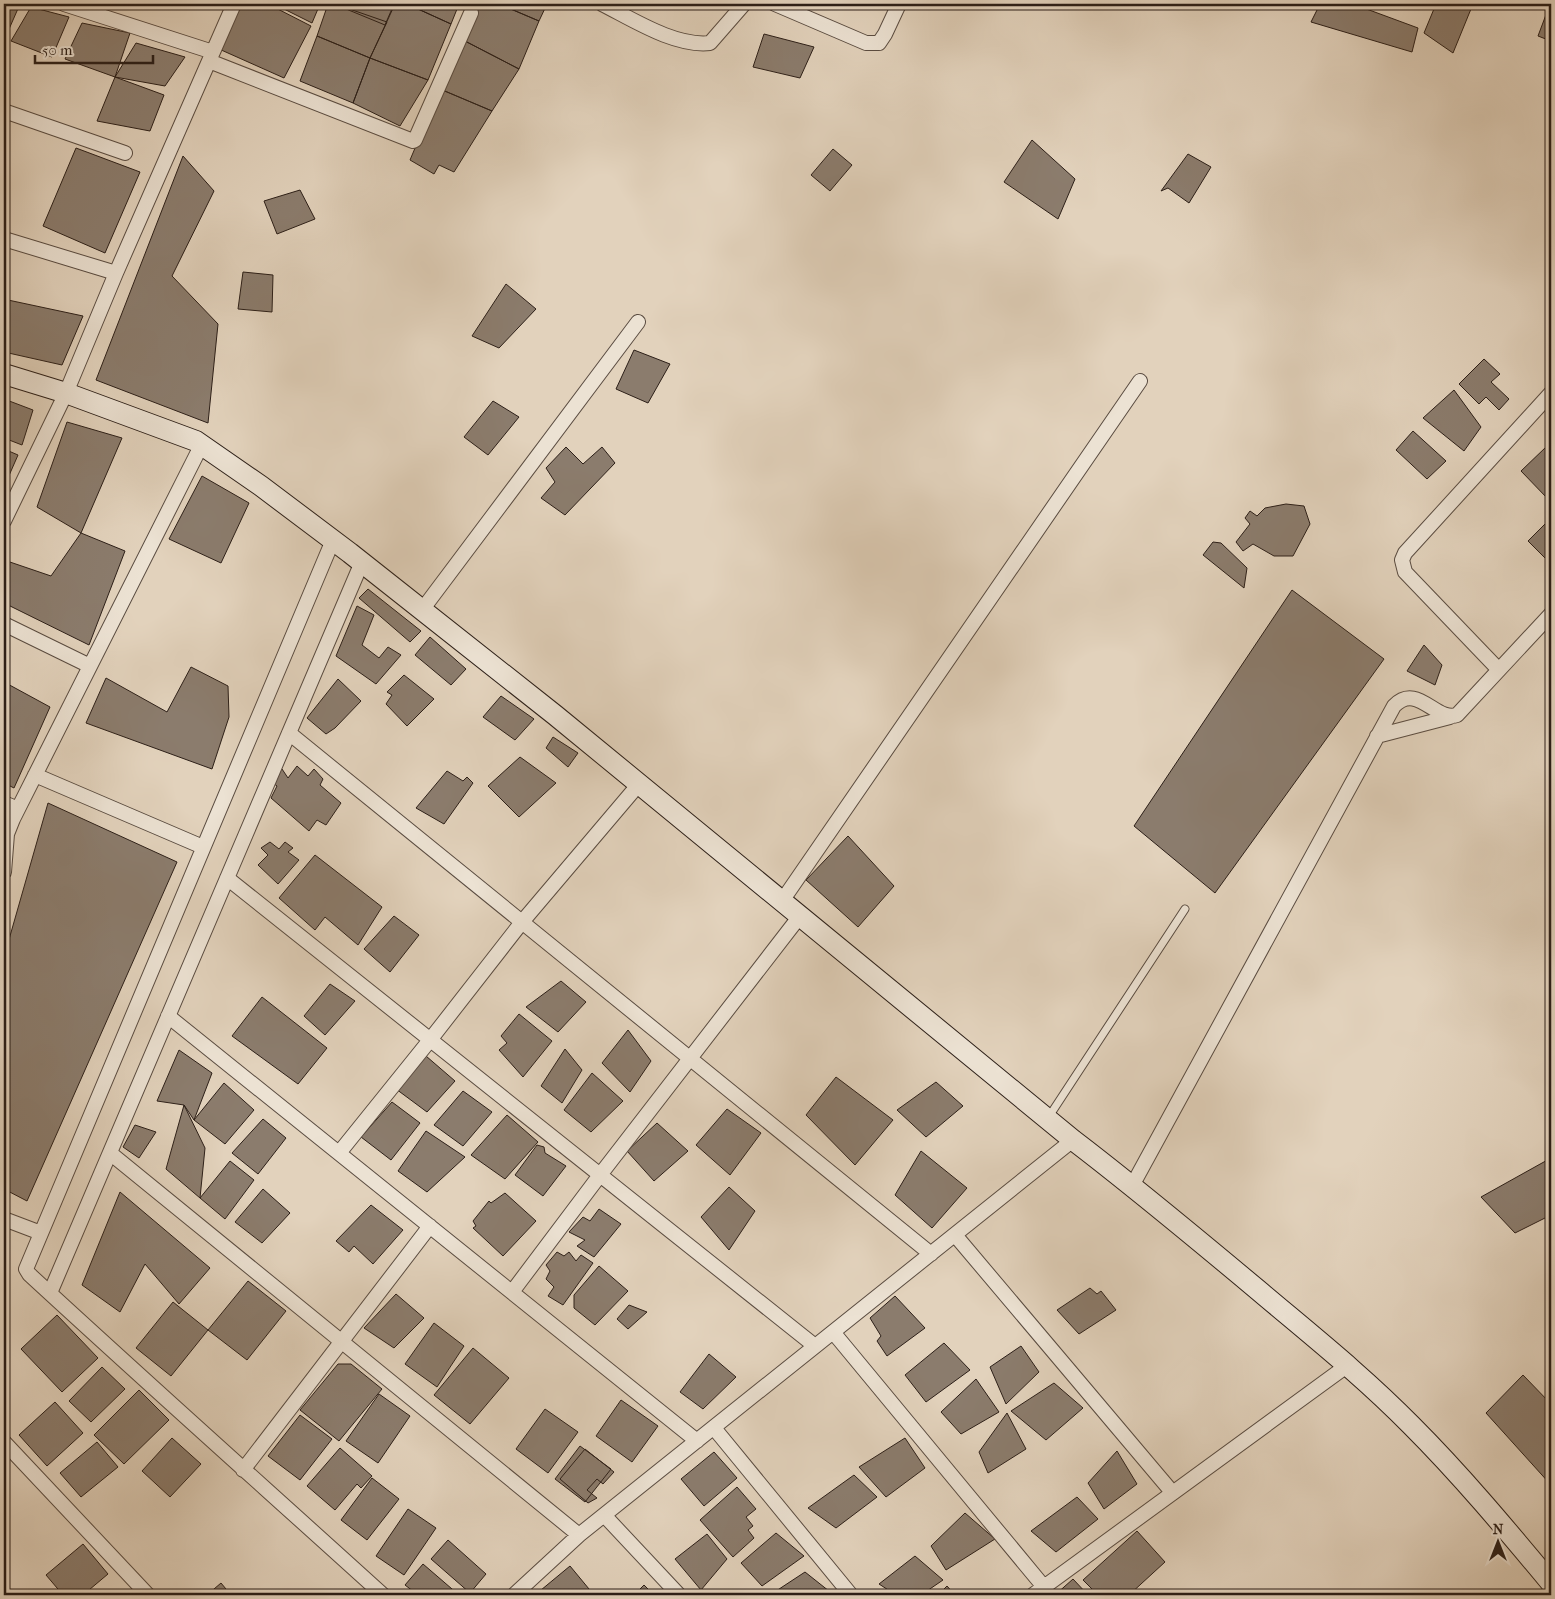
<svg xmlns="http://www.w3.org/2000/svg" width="1555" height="1599" viewBox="0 0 1555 1599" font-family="'IM FELL French Canon',serif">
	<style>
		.building { fill: #8b7c6d; stroke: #2c1f18 }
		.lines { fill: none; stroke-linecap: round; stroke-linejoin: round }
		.service-casing { stroke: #5a4c41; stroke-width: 9 }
		.minor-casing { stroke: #5a4c41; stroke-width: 16 }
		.secondary-casing { stroke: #2c1f18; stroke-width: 22 }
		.service { stroke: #ece2d3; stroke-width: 7 }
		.minor { stroke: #ece2d3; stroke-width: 14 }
		.secondary { stroke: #ece2d3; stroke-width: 20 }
	</style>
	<rect width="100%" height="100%" fill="#e2d2bc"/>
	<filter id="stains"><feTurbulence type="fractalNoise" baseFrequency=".004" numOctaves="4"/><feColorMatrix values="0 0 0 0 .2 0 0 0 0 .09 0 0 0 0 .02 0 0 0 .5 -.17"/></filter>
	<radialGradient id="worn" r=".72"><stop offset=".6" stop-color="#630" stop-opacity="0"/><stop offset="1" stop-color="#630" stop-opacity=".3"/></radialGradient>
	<path class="building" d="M4,4H20L6,36L4,35Z
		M239,4H268L311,26L284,78L219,49Z
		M274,4H320L312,23Z
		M328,4H335L387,22L370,58L317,36Z
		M334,4H394L385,25Z
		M395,4H407L451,24L428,80L370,58Z
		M407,4H459L451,24Z
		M479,4H499L539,21L519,69L463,40Z
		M499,4H547L539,21Z
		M1320,4H1353L1418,28L1412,52L1311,22Z
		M1436,4H1473L1453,53L1424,33Z
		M1550,4H1551V41L1538,36Z
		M31,7L69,17L52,57L11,41Z
		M82,23L130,33L115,77L65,59Z
		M764,34L814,47L800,78L753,67Z
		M317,36L370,58L353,103L300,81Z
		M463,40L519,69L492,111L440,89Z
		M136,43L185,57L165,86L115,77Z
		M370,58L428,80L400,126L353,103Z
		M115,77L164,95L150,131L97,121Z
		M440,89L492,111L454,172L439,165L434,174L410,160Z
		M1032,140L1075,179L1058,219L1004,182Z
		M76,148L140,172L105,253L43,226Z
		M833,149L852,165L830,191L811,175Z
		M1188,154L1211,167L1189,203L1168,188L1161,191Z
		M183,156L214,191L172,276L218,324L208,423L96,380Z
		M300,190L315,219L277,234L264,201Z
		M243,272L273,275L272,312L238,309Z
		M506,284L536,309L499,348L472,336Z
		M8,300L83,316L62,365L4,352V315Z
		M634,350L670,364L648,403L616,389Z
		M1484,359L1500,374L1491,382L1509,399L1499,410L1486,397L1479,404L1459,384Z
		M1454,390L1481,427L1464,451L1423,418Z
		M4,399L33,410L22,445L4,438Z
		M493,401L519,417L488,455L464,437Z
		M67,422L122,438L81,533L37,507Z
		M1413,431L1446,461L1427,479L1396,450Z
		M566,447L583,464L602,447L615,463L565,515L541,498L555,482L546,468Z
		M1546,447L1551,453V494L1547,498L1521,471Z
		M4,449L18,455L4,487Z
		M202,476L249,503L221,563L169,539Z
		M1286,504L1304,506L1310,524L1293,556H1274L1253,544L1243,551L1236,542L1250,524L1245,518L1250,511L1257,516L1265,508Z
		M1549,520L1551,523V564L1528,541Z
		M81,533L125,551L89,645L4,603V560L51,576Z
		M1213,542L1221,543L1247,568L1244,588L1203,555Z
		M368,589L421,631L410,642L359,598Z
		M1292,590L1384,659L1215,893L1134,826Z
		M357,606L374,615L362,645L379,658L388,647L401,655L376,684L336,656Z
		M430,637L466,669L451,685L415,655Z
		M1424,645L1442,665L1435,685L1407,671Z
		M191,667L228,686L229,717L212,769L86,723L106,678L167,712Z
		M404,675L434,699L407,726L386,704L392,695L387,692Z
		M338,679L361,701L335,728L326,734L307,718Z
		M4,682L50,707L14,788L4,783Z
		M501,696L534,719L515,740L483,717Z
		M553,737L578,753L568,767L546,748Z
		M520,757L556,783L519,817L488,786Z
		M297,766L308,776L314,769L323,779L320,785L341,803L326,825L317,820L309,831L271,798L277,786L269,780L282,769L288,778Z
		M447,771L463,781L467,777L473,783L444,824L416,808Z
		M48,803L177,862L27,1201L4,1189V957Z
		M848,836L894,886L858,927L806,880Z
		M270,842L279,849L285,842L293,848L288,852L299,860L278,884L258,865L268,855L261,848Z
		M315,855L382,907L358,945L325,917L315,930L279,898Z
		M394,916L419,935L390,972L364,949Z
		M561,981L586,1002L558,1032L526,1007Z
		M330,984L355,1001L325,1035L304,1016Z
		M262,997L327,1048L298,1084L232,1036Z
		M519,1014L552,1041L523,1077L499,1050L507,1043L501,1036Z
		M628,1030L651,1061L630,1092L602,1063Z
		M565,1049L582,1070L562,1103L541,1086Z
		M179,1050L212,1073L194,1120L184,1105L157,1101Z
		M426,1056L455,1081L427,1112L396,1089Z
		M592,1073L623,1101L591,1132L564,1110Z
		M836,1077L893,1120L855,1165L806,1115Z
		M936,1082L963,1106L926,1137L897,1110Z
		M224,1083L254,1110L225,1144L194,1120Z
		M463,1091L492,1112L463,1146L434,1125Z
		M392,1102L420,1123L391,1160L361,1137Z
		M184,1105L205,1148L200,1198L166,1169Z
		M727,1109L761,1133L730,1175L696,1145Z
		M507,1115L538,1142L505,1179L471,1155Z
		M263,1119L286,1138L258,1174L232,1153Z
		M657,1123L688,1151L654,1181L627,1151Z
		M135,1125L156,1132L139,1158L123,1147Z
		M426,1131L465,1157L427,1192L398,1171Z
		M537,1145L544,1147L545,1153L566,1166L543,1196L515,1175Z
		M921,1151L967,1188L932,1228L895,1195Z
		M1551,1158V1215L1515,1233L1481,1197Z
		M230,1161L254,1180L225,1219L200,1198Z
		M729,1187L755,1211L729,1250L701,1217Z
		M263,1189L290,1213L262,1243L235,1222Z
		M120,1192L210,1268L179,1304L145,1264L120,1312L82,1285Z
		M505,1193L536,1221L503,1256L473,1228L476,1226L473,1221L489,1201L491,1203Z
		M371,1205L403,1230L373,1264L354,1246L349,1252L336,1241Z
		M599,1209L621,1224L594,1257L577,1246L585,1240L569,1232L583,1217L590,1221Z
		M557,1252L564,1256L569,1252L576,1261L581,1255L593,1263L563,1305L548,1296L554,1287L546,1279L550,1271L546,1265Z
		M599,1266L628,1291L595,1325L574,1308V1295Z
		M248,1281L286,1311L247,1360L208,1330Z
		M1090,1288L1097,1294L1101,1291L1116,1310L1079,1334L1057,1310Z
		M396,1294L424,1318L394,1348L364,1328Z
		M895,1296L925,1328L887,1356L877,1341L881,1336L870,1318Z
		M173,1302L208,1330L171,1376L136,1348Z
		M629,1305L647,1312L628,1329L617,1319Z
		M57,1315L98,1358L62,1392L21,1349Z
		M434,1323L464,1346L437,1387L405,1364Z
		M944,1343L970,1370L926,1402L905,1375Z
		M1021,1346L1039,1372L1006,1404L990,1367Z
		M473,1348L509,1378L470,1424L434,1395Z
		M709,1354L736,1377L703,1409L680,1392Z
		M338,1364H351L382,1389L339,1441L300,1410Z
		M102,1367L125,1389L91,1422L69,1401Z
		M1523,1375L1551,1404V1485L1486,1413Z
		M976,1379L999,1412L961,1434L941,1412Z
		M1054,1383L1083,1408L1046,1440L1011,1411Z
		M139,1390L169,1420L124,1464L94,1435Z
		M379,1394L410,1416L378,1463L346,1441Z
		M621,1400L658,1426L632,1462L596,1436Z
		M55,1402L83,1433L47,1466L19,1435Z
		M545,1409L578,1432L548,1473L516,1449Z
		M1007,1413L1026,1449L988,1473L979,1452Z
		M300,1415L332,1439L300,1480L268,1456Z
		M172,1438L201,1464L170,1497L142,1471Z
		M905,1438L925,1468L886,1497L859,1467Z
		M97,1442L118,1467L81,1497L60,1473Z
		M580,1446L611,1469L585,1502L555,1479Z
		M340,1448L372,1476L361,1488L357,1484L335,1510L307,1486Z
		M585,1449L614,1472L603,1484L597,1479L587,1490L597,1498L588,1503L560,1479Z
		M1117,1451L1137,1484L1104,1509L1088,1483Z
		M714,1452L737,1478L704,1506L681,1479Z
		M854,1475L877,1497L836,1528L808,1508Z
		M372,1478L399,1499L367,1540L341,1520Z
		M737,1487L756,1509L746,1517L753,1526L748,1530L754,1538L733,1557L700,1520Z
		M1077,1497L1098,1519L1056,1552L1031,1531Z
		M408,1509L436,1528L404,1575L376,1556Z
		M965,1513L995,1539L946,1570L931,1546Z
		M1137,1531L1165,1562L1129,1595H1098L1083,1580Z
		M776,1533L804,1556L762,1586L741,1563Z
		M707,1534L727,1559L701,1590L675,1559Z
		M448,1540L486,1574L470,1593L431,1559Z
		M83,1544L108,1574L83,1595H63L46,1575Z
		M915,1556L943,1580L921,1595H896L879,1584Z
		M423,1564L459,1595H418L405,1585Z
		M570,1566L594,1595H535Z
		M805,1572L834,1595H770Z
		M1073,1579L1088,1595H1055Z
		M221,1583L231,1595H207Z
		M644,1585L654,1595H634Z
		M947,1586L955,1595H938Z"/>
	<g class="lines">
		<g class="service-casing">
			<path id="service" d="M1048,1118L1185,909"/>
		</g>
		<g class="minor-casing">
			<path id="minor" d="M64,4L213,52
				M602,4C632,19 675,47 710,43L744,4
				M775,4L866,43H879L885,34L899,4
				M209,61L413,141L415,140L471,13
				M4,111L125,153
				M4,239L116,273
				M4,521L66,393L116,273L234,4
				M333,540L26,1269L29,1274C146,1382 265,1488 383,1595
				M422,610L638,322
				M4,624L90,666
				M1499,670L1405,572L1402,560L1405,553L1551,393
				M289,733L931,1254
				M1377,736L1450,717
				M35,775L203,847
				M4,803L18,809
				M4,872L7,834L13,819L202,444
				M227,878L815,1346
				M782,901L1140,381
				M168,1016L697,1441
				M110,1153L579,1535
				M339,1153L430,1040L522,922L639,784
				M1132,1186L1394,706C1417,682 1436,722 1457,715L1551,614
				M4,1219L41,1233
				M955,1235L1172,1492
				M512,1292L600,1175L800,916
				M50,1293L362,562
				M833,1332L1044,1587
				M714,1428L851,1595
				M4,1442L148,1595
				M243,1470L430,1226
				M604,1515L679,1595
				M514,1595L579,1535L1073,1140
				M1033,1595L1348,1365"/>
		</g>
		<g class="secondary-casing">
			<path id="secondary" d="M4,374L66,393L196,441L261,486L350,553L555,715L1073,1140C1136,1188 1197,1239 1258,1290C1310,1334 1363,1376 1411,1425C1461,1475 1506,1529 1551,1583"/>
		</g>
		<use href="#service" class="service"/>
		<use href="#minor" class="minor"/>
		<use href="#secondary" class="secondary"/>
	</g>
	<rect width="1555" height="1599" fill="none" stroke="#e2d2bc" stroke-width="20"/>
	<rect x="5" y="5" width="1545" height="1589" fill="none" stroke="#2c1f18" stroke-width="2.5"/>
	<rect x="10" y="10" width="1535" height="1579" fill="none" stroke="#2c1f18"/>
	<g transform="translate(1498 1542)" stroke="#ece2d3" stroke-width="4" paint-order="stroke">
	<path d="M0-4L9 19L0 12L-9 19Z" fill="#2c1f18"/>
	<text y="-8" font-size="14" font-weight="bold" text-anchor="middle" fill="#2c1f18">N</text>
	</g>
	<path d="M35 55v8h118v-8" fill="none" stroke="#2c1f18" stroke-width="2.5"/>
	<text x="42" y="55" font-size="15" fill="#2c1f18" stroke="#ece2d3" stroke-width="4" paint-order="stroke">50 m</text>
	<rect width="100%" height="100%" filter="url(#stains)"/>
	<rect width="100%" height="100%" fill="url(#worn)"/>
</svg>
